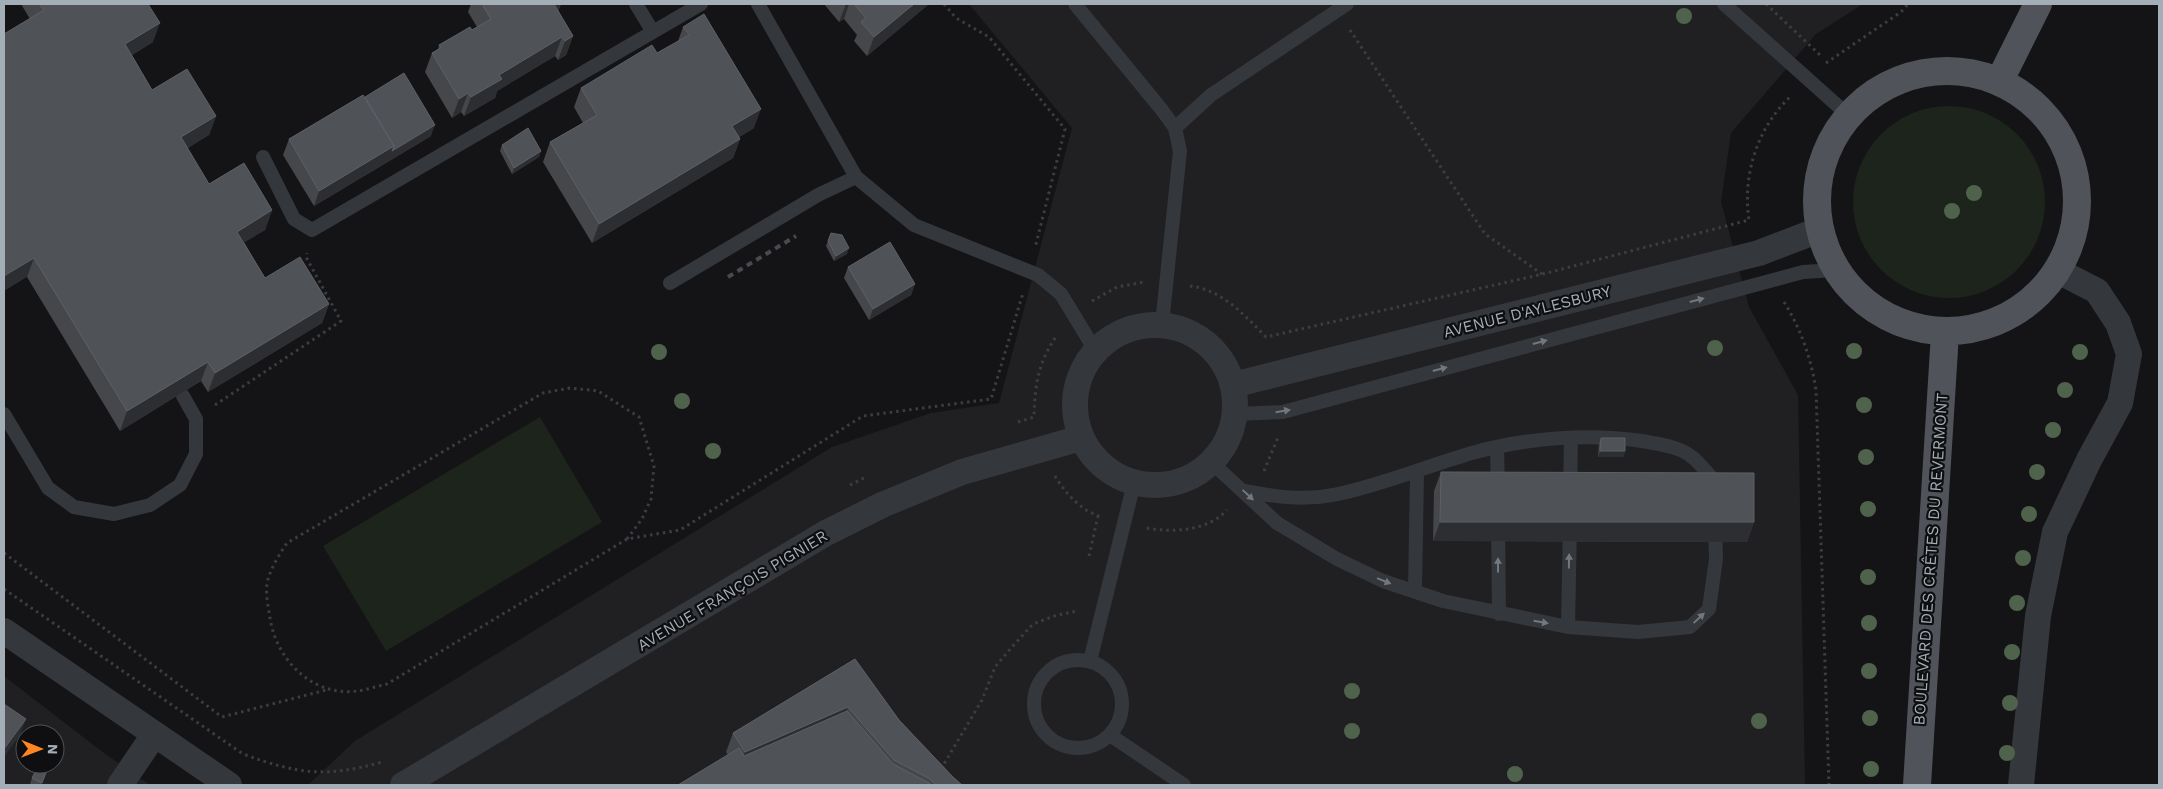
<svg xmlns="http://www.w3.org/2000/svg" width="2163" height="789" viewBox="0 0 2163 789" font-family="'Work Sans',sans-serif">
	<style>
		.built { fill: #202023; fill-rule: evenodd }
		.green { fill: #1c241b }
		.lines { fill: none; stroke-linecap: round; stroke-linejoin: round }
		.path { stroke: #3a3e42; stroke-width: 3; stroke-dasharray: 2.5 4; stroke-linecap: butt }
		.service { stroke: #34373b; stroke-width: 14 }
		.minor { stroke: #34373b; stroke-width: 26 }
		.primary { stroke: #50545a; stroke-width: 28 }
		.rail { stroke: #474b50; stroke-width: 4; stroke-dasharray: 6 5; stroke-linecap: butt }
		.tree { fill: #4f634c }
		.wall { fill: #45474b }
		.shaded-wall { fill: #2d2e31 }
		.building { fill: #4f5257; stroke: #5d6066 }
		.oneway { fill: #72787f }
		.labels { text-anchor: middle; stroke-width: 4.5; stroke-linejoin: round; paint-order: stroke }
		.street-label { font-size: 16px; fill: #a4aeb7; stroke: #0f0f11 }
	</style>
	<rect width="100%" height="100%" fill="#141416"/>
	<path class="built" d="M969,4H1863L1816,34L1731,133L1721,202L1749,307L1798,395L1805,785H308L355,741L832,447L931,413L999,403L1072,128Z
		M4,676L100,750L150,785H4ZM25,734H55V764H25Z"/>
	<path class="green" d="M1853 202a96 96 0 1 1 192 0a96 96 0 1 1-192 0Z
		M540,417L602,522L386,651L323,546Z"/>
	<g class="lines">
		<path class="path" d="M944,4L956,18L989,37L1065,129L1035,248
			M1766,4L1820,55
			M1350,30L1485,234L1542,274
			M1826,63L1901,12L1908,4
			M1190,286C1223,290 1244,315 1266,337L1543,274L1749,220C1742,174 1758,126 1792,95
			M1092,301L1117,287L1144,282
			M1784,302C1801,329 1811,358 1816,390L1829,785
			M215,405L341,321L306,257L307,253
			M1018,422L1034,417C1035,384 1038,363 1057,335
			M1264,471L1279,435
			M1055,476C1066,494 1081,511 1102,517
			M850,485L864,478
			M1147,528C1172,533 1208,531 1227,510
			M627,539L642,519L651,499L654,466L639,417L598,391L570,388L543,393L287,543C280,553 273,565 269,576C264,589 268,605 270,618C276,659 312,697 357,691C367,690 377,686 387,684L627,539L680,530L863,416L991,399L1023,293
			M4,553L222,717L330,689
			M1089,556L1098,516
			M4,589L243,754C298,774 325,778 382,762
			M941,769L982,700L995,667L1011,648L1033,624L1057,615L1077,611V609"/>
		<path class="service" d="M636,4L653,32
			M758,4L856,177L914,225L1038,275L1061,294L1095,350
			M1075,4L1162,110L1175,128L1180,151L1162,324
			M1724,4L1848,115
			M1175,128L1211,95L1347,4
			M263,157L294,219L312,230L701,4
			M670,283L818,195L856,177
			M4,414L48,488L74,507L114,514L150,505L180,485L196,454V419L183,396
			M1235,414L1283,412L1803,272L1836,270
			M1497,447L1498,491
			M1211,462L1277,523L1337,559L1383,581L1443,601L1568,627L1638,632L1690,627L1709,609L1716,559L1715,523
			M1244,491C1277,497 1304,501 1338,494C1384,484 1427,466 1472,453C1525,438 1588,433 1642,441C1658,444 1679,446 1692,457C1700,463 1706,472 1713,479L1714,489
			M1570,491L1571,438
			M1498,522L1499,614
			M1415,591L1417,472
			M1568,627L1570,523
			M1034 704a44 44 0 1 1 88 0a44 44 0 1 1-88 0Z
			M1090,661L1134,483
			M1110,735L1184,785"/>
		<path class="minor" d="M1075 405a80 80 0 1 1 160 0a80 80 0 1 1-160 0Z
			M1233,385L1759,253L1819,230
			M4,631L229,785
			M120,785L154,735
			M403,785L826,533L882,505L962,472L1081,438
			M2021,785L2038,616L2055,532L2089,460L2120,403L2129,354L2118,323L2097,291L2058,271"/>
		<path class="primary" d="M1817 201a130 130 0 1 1 260 0a130 130 0 1 1-260 0Z
			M2000,80L2038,4
			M1917,785L1945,333"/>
		<path class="rail" d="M728,277L796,236"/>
	</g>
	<g class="tree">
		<circle cx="1684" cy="16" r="8"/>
		<circle cx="1974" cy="193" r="8"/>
		<circle cx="1952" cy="211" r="8"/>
		<circle cx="1715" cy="348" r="8"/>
		<circle cx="1854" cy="351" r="8"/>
		<circle cx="659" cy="352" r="8"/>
		<circle cx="2080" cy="352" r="8"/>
		<circle cx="2065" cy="390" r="8"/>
		<circle cx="682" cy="401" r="8"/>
		<circle cx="1864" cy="405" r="8"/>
		<circle cx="2053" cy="430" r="8"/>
		<circle cx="713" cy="451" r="8"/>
		<circle cx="1866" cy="457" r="8"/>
		<circle cx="2037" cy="472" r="8"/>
		<circle cx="1868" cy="509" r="8"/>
		<circle cx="2029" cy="514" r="8"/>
		<circle cx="2023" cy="558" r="8"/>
		<circle cx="1868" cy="577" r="8"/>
		<circle cx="2017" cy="603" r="8"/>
		<circle cx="1869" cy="623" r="8"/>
		<circle cx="2012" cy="652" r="8"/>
		<circle cx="1869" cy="671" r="8"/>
		<circle cx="1352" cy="691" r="8"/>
		<circle cx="2010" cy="703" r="8"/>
		<circle cx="1870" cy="718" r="8"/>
		<circle cx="1759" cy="721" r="8"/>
		<circle cx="1352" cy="731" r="8"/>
		<circle cx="2007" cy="753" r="8"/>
		<circle cx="1871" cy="769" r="8"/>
		<circle cx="1515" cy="774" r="8"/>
	</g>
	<path class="wall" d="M21,4H148L153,42L132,55L152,90L216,116L209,135L187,148L209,184L272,210L265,230L244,242L265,278L329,304L322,323L208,392L201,381L120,431L27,277L30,19Z
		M471,4H561L558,11L573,36L566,55L558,60L555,56L497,91L495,98L464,116L461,112L452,118L425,72L432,53L438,49L439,45L477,27L468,12Z
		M824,4H929L867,56L854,41L857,35L844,19L839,22Z
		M683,27L754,128L739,137L740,139L733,158L592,243L543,162L550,142L583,123L574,107L581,88L657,53L678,41Z
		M365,97L431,136L314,206L283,155L289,139Z
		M502,145L541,151L539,157L512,174L500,151Z
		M828,241L847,254L834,261L826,246Z
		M848,267L915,284L911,295L869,320L844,278Z
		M1601,438L1625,451L1623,457H1598L1599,443Z
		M1441,472L1754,522L1747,542L1433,541L1434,491Z
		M855,659L899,720L953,777L962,785H678L728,755L726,752L733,733Z
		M49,765L41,785H33L30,784L32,778Z"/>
	<path class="shaded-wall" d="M553,4H561L556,16Z
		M846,4H849L844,19L839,22Z
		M914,4H929L867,56L874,37Z
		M160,23L153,42L118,64L125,44Z
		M573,36L566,55L558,60L565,41Z
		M562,37L555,56L497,91L495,98L464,116L471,97L499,75Z
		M468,93L461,112L452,118L459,99Z
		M761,109L754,128L726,145L732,126Z
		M216,116L209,135L174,157L181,137Z
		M435,125L431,136L314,206L319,191L394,146Z
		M740,139L733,158L592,243L599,224Z
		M541,151L539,157L512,174L514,168Z
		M272,210L265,230L230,251L237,232Z
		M849,248L847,254L834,261L836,256Z
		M34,258L27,277L4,291V276Z
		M915,284L911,295L869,320L873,309Z
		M329,304L322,323L208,392L215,373Z
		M208,362L201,381L120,431L127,411Z
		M1600,451H1625L1623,457H1598Z
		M1440,522H1754L1747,542L1433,541Z
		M848,707L841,726L738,771L745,752Z
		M26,719L20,735L4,757V749Z"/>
	<path class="building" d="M39,4H148L160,23L125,44L152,90L187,69L216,116L181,137L209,184L244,163L272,210L237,232L265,278L300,257L329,304L215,373L208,362L127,411L34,258L4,276V34L44,10Z
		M482,4H554L573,36L565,41L562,37L499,75L502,79L471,97L468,93L459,99L432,53L441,48L439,45L470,27L472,30L491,19Z
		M854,4H914L874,37L861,22L866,18Z
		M704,14L761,109L732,126L740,139L599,224L550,142L597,115L581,88L652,45L657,53L689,35L683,27Z
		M404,73L435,125L392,151L394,146L365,97Z
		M363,95L394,146L319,191L289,139Z
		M528,128L541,151L514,168L502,145Z
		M831,233L842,235L849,248L836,256L828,241Z
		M890,242L915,284L873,309L848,267Z
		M1601,438H1625V451H1600Z
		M1441,472L1754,473V522H1440Z
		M855,659L899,720L953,777L962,785H936L930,779L894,760L848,707L745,752L733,733Z
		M4,704L26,719L4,749Z
		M847,711L893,764L929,783L931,785H678L739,748L744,756Z
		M39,764H46L49,765L42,783L32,778Z"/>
	<defs><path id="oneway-solid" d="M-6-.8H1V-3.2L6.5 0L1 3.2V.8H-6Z" transform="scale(1.25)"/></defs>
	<g class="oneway">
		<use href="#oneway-solid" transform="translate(1697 300) rotate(-15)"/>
		<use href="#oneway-solid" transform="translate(1540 342) rotate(-15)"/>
		<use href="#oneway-solid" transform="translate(1440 369) rotate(-15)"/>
		<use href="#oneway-solid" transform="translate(1283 411) rotate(-9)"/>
		<use href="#oneway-solid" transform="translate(1248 495) rotate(43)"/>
		<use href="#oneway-solid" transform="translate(1569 561) rotate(-89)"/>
		<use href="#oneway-solid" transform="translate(1498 565) rotate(-90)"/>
		<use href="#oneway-solid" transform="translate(1384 581) rotate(22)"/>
		<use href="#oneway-solid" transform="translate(1699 618) rotate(-43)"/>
		<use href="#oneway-solid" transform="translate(1541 622) rotate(10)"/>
	</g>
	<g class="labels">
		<g class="street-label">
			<text transform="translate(1527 311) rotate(-14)" y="6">AVENUE D'AYLESBURY</text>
			<text transform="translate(1930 559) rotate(-86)" y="6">BOULEVARD DES CRÊTES DU REVERMONT</text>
			<text transform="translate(732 590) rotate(-31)" y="6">AVENUE FRANÇOIS PIGNIER</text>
		</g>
	</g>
	<rect width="2163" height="789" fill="none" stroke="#a4aeb7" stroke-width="10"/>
	<g transform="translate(40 749) rotate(91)"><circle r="24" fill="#0f0f11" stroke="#4b4f53"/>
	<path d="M0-4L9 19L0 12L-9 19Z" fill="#ff8622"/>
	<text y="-8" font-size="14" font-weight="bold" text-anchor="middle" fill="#a4aeb7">N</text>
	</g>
</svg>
